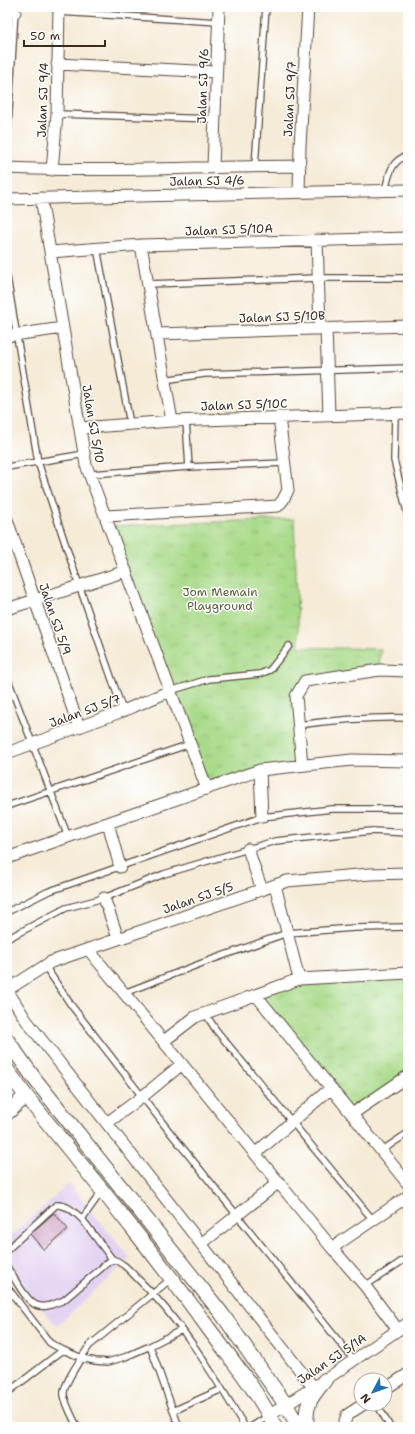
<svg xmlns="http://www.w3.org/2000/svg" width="415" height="1434" viewBox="0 0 415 1434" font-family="'Shantell Sans',sans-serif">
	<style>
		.built { fill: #e3d3f2 }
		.grass { fill: url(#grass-tufts); stroke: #728254 }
		.building { fill: url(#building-hatch) }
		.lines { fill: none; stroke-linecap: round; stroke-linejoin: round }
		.service-casing { stroke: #57473a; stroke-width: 8 }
		.minor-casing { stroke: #57473a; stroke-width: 13 }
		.tertiary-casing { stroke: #57473a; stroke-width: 16 }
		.service { stroke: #fff; stroke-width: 5.5 }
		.minor { stroke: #fff; stroke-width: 11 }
		.tertiary { stroke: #fff; stroke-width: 14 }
		.labels { text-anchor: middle; stroke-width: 3; stroke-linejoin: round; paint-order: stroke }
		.street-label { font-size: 12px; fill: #3b2a1e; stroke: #fff }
		.park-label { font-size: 12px; fill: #5c5f3e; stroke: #fff }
	</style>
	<defs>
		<pattern id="grass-tufts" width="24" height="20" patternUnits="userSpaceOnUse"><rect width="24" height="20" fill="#a9da89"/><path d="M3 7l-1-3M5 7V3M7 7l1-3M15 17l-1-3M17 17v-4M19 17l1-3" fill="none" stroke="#92bb76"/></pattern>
		<pattern id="building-hatch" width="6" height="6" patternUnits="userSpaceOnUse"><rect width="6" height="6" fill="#cc97be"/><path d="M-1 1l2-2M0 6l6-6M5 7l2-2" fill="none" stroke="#a77b9a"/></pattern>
	</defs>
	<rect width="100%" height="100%" fill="#fff"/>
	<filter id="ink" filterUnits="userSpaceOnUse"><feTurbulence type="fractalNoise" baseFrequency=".025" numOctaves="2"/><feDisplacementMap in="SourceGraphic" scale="8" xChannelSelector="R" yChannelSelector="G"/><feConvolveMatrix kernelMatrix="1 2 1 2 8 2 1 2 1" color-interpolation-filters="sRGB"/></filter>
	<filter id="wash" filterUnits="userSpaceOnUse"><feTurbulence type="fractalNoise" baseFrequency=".012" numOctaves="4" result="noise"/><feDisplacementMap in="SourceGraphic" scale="16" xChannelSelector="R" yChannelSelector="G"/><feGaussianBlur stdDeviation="0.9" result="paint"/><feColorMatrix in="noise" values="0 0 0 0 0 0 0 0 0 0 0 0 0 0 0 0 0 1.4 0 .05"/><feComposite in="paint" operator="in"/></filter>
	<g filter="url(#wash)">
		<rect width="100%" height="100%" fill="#f5ebd7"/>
		<path class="built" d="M69,1184L130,1258L57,1326L7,1268V1239Z"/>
		<path class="grass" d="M294,519L299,647L381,649L379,667L304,679L294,696L300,763L208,785L111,526Z
			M408,975V1074L352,1111L259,995L299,980Z"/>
		<g id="blocks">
			<path class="building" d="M54,1213L68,1229L44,1250L30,1234Z"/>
		</g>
	</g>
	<g filter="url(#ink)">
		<use href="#blocks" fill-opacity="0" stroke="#57473a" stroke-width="1"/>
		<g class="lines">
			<g class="service-casing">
				<path id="service" d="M59,12L218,22
					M57,114L215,119
					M7,144L15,11
					M255,166L266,7
					M385,190C389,176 391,159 408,156
					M97,248L130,424
					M7,277L38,462L79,585L123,711
					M148,284L318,278H408
					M164,380L204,374L408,368
					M395,414L394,460L408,516
					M186,420L189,467
					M7,467L85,454
					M90,474L189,467L284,463
					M7,677L68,837
					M170,691L209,679L260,674L270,670L289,646
					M298,725C335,720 371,717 408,718
					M7,806L190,744
					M7,912L47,892L262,817L332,809H408
					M7,939L66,908L104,898L164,874L275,841L372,831L408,833
					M45,966L71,1005L169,1131L354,1360
					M124,993L205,962L287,933L354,928L408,927
					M205,1013L216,1030L373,1220
					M381,1151L408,1133
					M82,1219L112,1259
					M7,1250L56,1205C67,1204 74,1212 82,1219L102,1191
					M7,1267C14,1277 25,1300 36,1305C45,1309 56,1303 64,1300L112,1259C123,1262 130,1271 138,1279C182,1321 214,1376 245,1427
					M365,1286L408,1257
					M7,1287L50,1343L63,1350L82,1358L95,1361L108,1362L125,1357L150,1346L181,1330
					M150,1346L179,1427
					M7,1393L63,1350
					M377,1404L390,1427
					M173,1411L222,1389
					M77,1427C73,1417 66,1406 64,1395C62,1385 83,1356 89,1346L172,1278
					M251,1427L270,1415"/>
			</g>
			<g class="minor-casing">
				<path id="minor" d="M7,12H15
					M57,64L216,72
					M213,167L219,7
					M7,168C104,172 202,167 300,166
					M52,170L57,114L59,7
					M299,192L300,146L308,7
					M41,198L86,465L207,789
					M7,199L408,190
					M317,240L320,329
					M141,245L172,421
					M50,252L141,245L408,238
					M326,328L329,416
					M157,334L408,326
					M7,336L63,328
					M80,428L172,421L408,413
					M106,516L278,506L283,500L288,490L279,417
					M7,520L79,727
					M7,609L126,571
					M7,753L123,711L170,691
					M302,765L296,696L305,681L380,670L408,671
					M260,770L262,817
					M108,823L120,867
					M248,849L262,890
					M7,858L260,770L352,760L408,761
					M275,885L299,979
					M104,898L118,938
					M88,949L332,1248L365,1286L398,1330
					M7,990L26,1020L313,1387
					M7,990L51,962L287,881L370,874L408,873
					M256,995L408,1184
					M164,1041L195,1017L299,979L408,973
					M352,1114L408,1076
					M107,1123L142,1097L182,1064
					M255,1154L331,1088
					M201,1244L279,1182
					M332,1248L408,1196
					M385,1389L408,1374
					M270,1415L325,1380L408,1323
					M343,1427L347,1415L364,1404"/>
			</g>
			<g class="tertiary-casing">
				<path id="tertiary" d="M7,1040L34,1078L222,1314L286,1405L299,1427
					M7,1070L26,1096C88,1173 151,1249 209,1329C232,1360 259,1393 275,1427
					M7,1113L26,1096
					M307,1427C304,1404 312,1396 325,1380"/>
			</g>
			<use href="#service" class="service"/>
			<use href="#minor" class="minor"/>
			<use href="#tertiary" class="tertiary"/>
		</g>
	</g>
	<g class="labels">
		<g class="street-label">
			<text transform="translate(203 86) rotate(-88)" y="4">Jalan SJ 9/6</text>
			<text transform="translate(290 99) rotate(-87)" y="4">Jalan SJ 9/7</text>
			<text transform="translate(43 100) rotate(-88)" y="4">Jalan SJ 9/4</text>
			<text transform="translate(207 181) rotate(-1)" y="4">Jalan SJ 4/6</text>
			<text transform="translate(229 230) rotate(-2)" y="4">Jalan SJ 5/10A</text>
			<text transform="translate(282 317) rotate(-2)" y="4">Jalan SJ 5/10B</text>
			<text transform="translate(244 405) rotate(-2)" y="4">Jalan SJ 5/10C</text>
			<text transform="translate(93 424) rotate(80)" y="4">Jalan SJ 5/10</text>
			<text transform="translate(55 619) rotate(71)" y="4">Jalan SJ 5/9</text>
			<text transform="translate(85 711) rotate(-20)" y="4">Jalan SJ 5/7</text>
			<text transform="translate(198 898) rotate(-19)" y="4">Jalan SJ 5/5</text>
			<text transform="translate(332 1359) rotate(-34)" y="4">Jalan SJ 5/1A</text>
		</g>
		<g class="park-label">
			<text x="220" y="596">Jom Memain<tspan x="220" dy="14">Playground</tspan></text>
		</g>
	</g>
	<rect width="415" height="1434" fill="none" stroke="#fff" stroke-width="24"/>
	<g transform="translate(373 1392) rotate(229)"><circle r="19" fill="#ffffff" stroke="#b1aaa5"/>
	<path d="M0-3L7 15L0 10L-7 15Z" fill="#1f6fb2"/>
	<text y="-6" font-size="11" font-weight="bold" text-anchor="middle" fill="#3b2a1e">N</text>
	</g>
	<path d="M24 40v6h81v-6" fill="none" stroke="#3b2a1e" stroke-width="2"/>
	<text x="30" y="40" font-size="12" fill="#3b2a1e" stroke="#ffffff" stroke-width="3" paint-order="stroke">50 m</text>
</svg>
